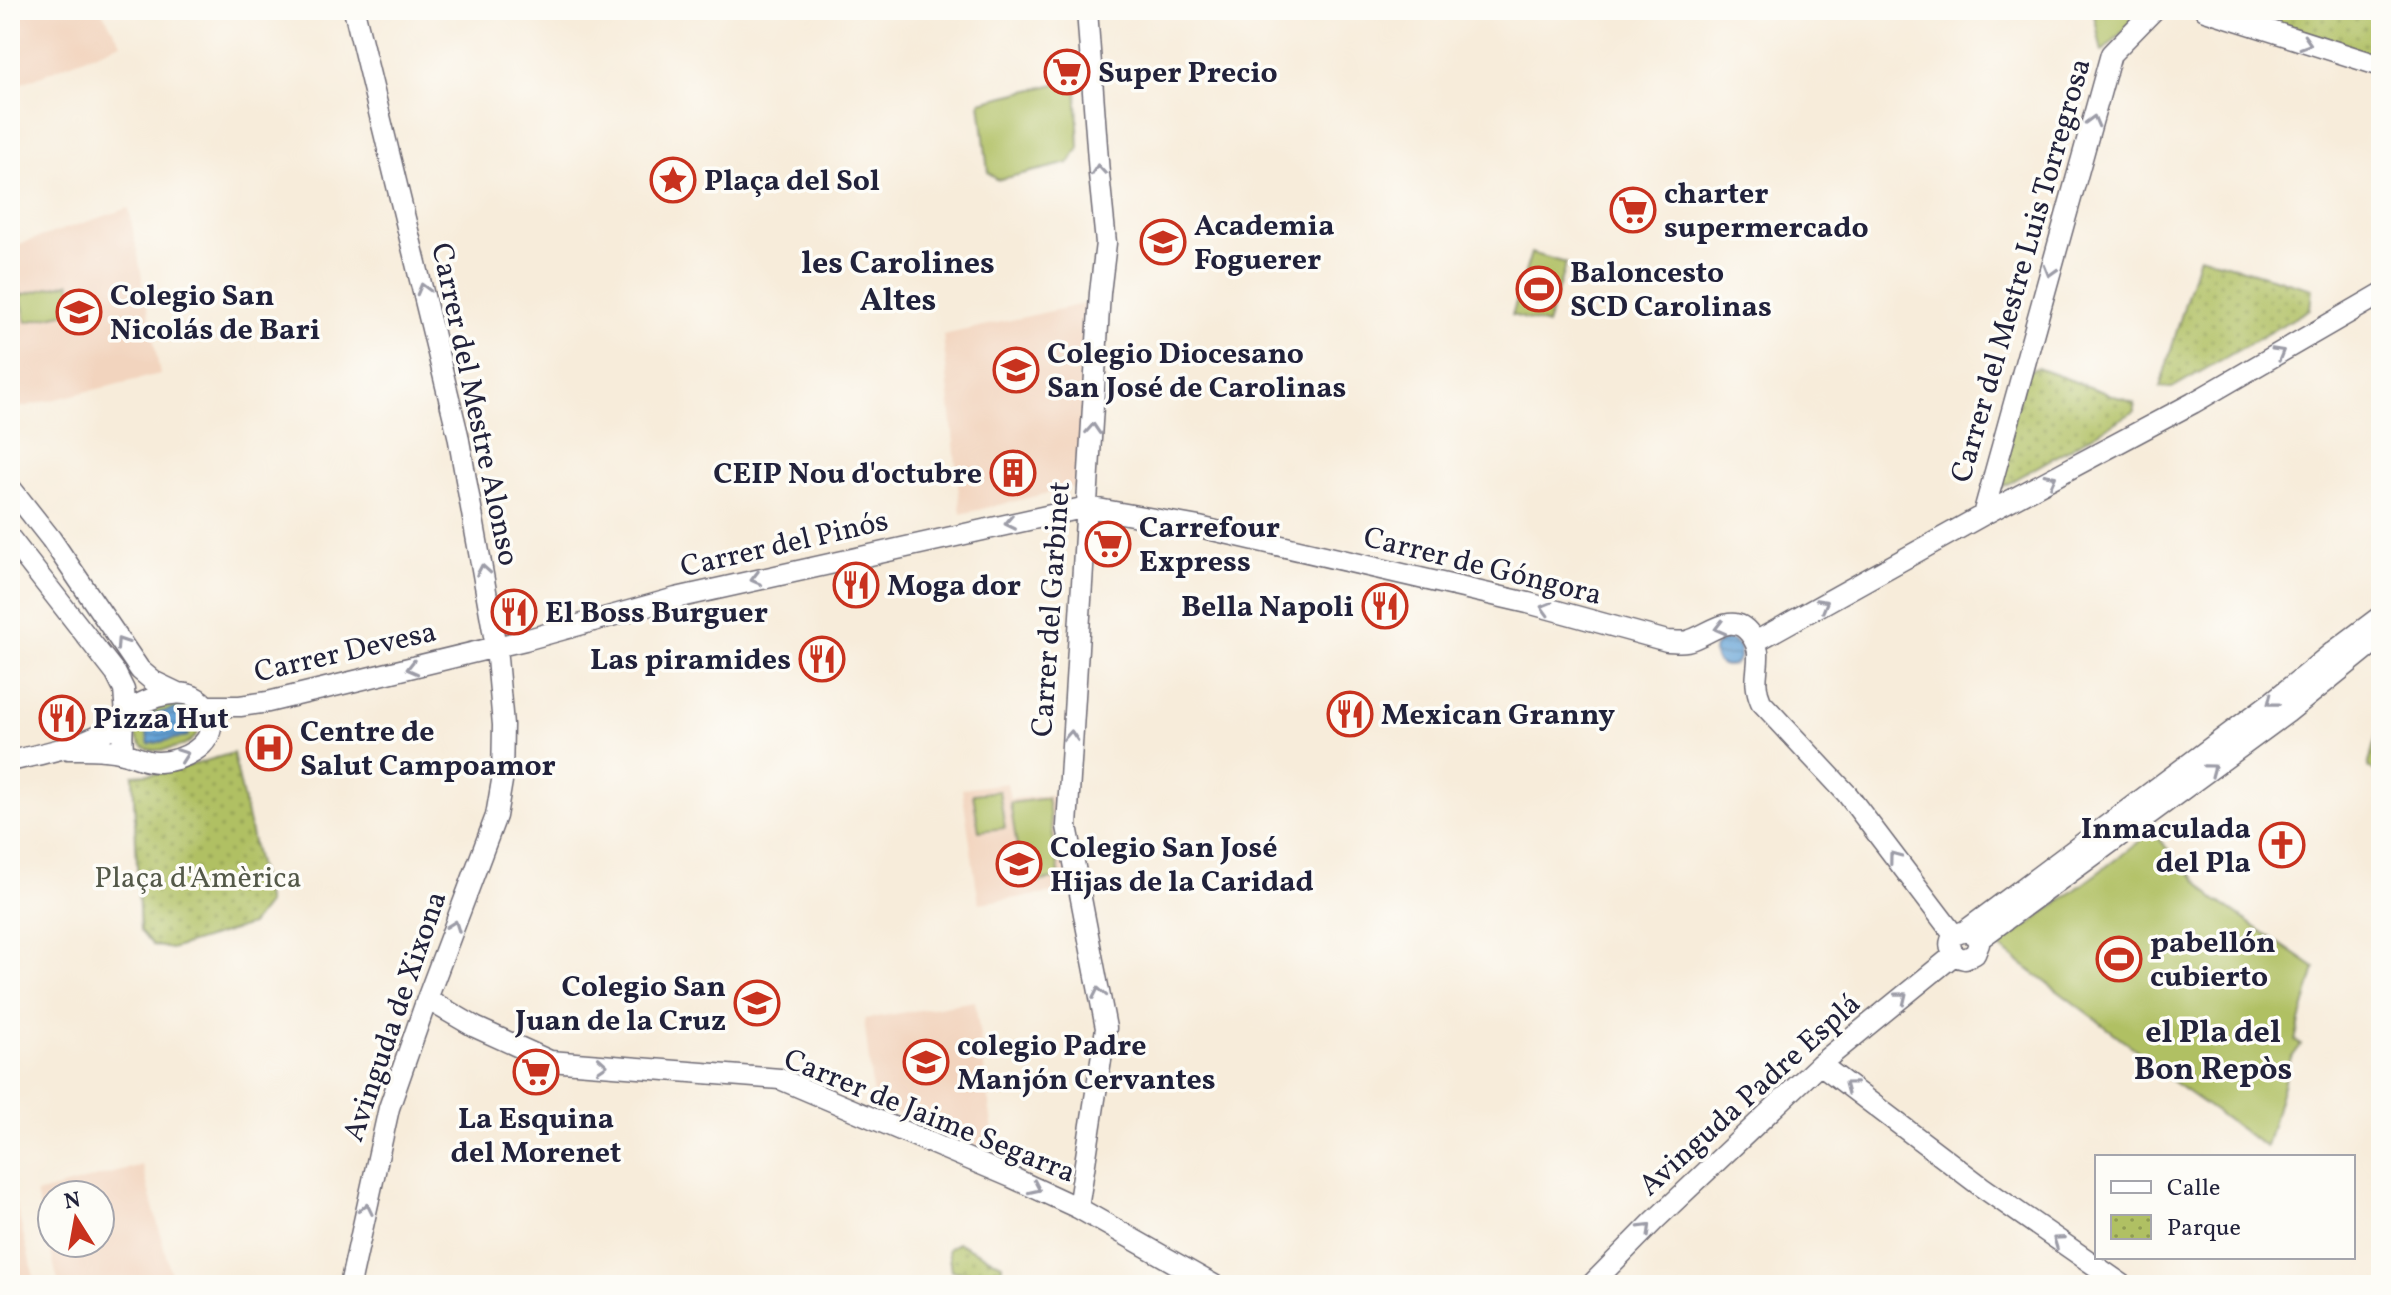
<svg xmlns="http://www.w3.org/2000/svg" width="2391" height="1295" viewBox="0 0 2391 1295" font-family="Vollkorn,serif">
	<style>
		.built { fill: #f2d4be; fill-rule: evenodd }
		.grass { fill: #b0c063; stroke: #69714f; stroke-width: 2 }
		.park { fill: url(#park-dots); stroke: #69714f; stroke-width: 2 }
		.water { fill: url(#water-rules); stroke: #436288; stroke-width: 2 }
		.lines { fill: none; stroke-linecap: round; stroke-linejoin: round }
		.secondary-casing { stroke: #6d6973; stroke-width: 23 }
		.secondary { stroke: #fff; stroke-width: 20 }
		.oneway { stroke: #9c9ca7 }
		.labels { text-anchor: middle; stroke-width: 7; stroke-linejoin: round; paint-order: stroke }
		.poi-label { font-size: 30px; font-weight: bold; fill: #22223b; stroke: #fdfcf7; text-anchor: start }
		.street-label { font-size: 30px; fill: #22223b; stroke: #fdfcf7 }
		.park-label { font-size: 30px; fill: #545949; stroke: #fdfcf7 }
		.neighbourhood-label { font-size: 32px; font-weight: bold; fill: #22223b; stroke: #fdfcf7 }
	</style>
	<defs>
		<pattern id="park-dots" width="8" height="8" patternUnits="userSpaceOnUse" patternTransform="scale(2)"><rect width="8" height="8" fill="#b0c063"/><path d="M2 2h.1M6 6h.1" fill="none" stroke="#8f9c53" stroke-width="1.8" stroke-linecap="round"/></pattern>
		<pattern id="water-rules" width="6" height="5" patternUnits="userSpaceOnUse" patternTransform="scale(2)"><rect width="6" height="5" fill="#64a2d6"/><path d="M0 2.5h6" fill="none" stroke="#5284af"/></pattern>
	</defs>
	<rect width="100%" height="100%" fill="#fdfcf7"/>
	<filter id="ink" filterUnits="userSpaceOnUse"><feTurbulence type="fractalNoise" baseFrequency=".0125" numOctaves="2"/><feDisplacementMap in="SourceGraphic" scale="16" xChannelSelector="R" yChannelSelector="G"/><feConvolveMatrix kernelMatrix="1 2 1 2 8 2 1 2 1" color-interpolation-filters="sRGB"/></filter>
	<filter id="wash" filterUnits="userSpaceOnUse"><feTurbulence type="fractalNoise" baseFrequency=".006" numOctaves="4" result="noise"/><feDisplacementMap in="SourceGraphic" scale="32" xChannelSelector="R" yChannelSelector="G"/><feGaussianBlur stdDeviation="1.8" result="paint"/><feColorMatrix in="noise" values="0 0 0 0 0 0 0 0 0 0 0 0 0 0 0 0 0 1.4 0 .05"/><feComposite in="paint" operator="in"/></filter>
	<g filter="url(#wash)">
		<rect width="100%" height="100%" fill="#f7ecda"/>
		<path class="built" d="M10,10H101L121,43L10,88Z
			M129,208L160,374L10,410V247Z
			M1083,304L1088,309L1078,486L961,514L943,335Z
			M1007,783L1010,799L1059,794V836L1070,891L979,903L962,789Z
			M975,1001L995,1146L988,1151L874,1104L864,1019Z
			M142,1165L174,1285H59L36,1194ZM52,1195H100V1243H52Z
			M10,1203L16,1205L36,1285H10Z"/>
		<path class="grass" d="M2093,10H2117L2139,16L2102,52Z
			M1076,79L1079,149L1069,163L997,180L988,172L980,102Z
			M1531,253L1566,263L1547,325L1512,315Z
			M10,266L21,295L70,283L76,311L26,322L21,297L10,300Z
			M178,702C195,704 207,723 194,738C186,747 165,751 153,750C131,748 129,718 147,709C156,705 168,704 178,702Z
			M999,791L1005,828L979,831L973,794Z
			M1047,798L1060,878L1023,884L1010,803Z
			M2152,832L2213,898L2315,968L2295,1040L2301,1045L2290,1060L2266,1147L2156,1070L2158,1066L1999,947Z"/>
		<path class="park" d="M2222,10H2381V59Z
			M2199,256L2312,289L2310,309L2172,388L2160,387Z
			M2037,368L2134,403L2135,411L2002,487L1994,482L2027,371Z
			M2381,717V777L2368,767Z
			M233,753L267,904L251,925L171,949L153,945L140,931L133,775L164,773Z
			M958,1243L1002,1264L1001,1275L951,1271L948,1249Z"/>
		<path class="water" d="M1714 653a13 13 0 1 1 26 0a13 13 0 1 1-26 0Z
			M182,708L188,736L149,744L143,716Z"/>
	</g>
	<g filter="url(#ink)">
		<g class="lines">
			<g class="secondary-casing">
				<path id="secondary" d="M2205,10L2381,66
					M10,487L51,539L140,670L153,681L178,693
					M1983,515L2111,54L2154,10
					M10,538L116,674L124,690L126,715
					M1755,642L1983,515L2193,403L2381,294
					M207,706H240L268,702L525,640L676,598L1087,507L1199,527L1528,603L1667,641C1673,641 1681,642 1687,641C1707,637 1732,609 1750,634C1754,639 1757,646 1758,652C1759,672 1752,681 1761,702L1847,794L1954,935
					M68,749C85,749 106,748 123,753C136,756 146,763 159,762C182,761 214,747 211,720C210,709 203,701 193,696C176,688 136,700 126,716C120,726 123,741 123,753
					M10,761C52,752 87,745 123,721
					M1965,931L1975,935L1979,944L1975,954L1965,959C1952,957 1946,946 1954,935L1965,931L2015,894L2273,701L2333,652L2381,616
					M1978,940L2287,713L2381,637
					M427,999L475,1027L550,1061L780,1079L1011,1177L1078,1208L1214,1285
					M1820,1064L1982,1187L2123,1285
					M1078,1208L1106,1028L1067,826L1100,293L1106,243L1099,174L1087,10
					M350,1285L389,1108L427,999L496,816L502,781L503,725L496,647L458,435L354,10
					M1591,1285L1654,1221L1820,1064L1954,955"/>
			</g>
			<use href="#secondary" class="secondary"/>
		</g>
		<defs><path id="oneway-chevron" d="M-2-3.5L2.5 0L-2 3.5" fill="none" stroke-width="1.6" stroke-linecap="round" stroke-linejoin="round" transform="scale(2)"/></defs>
		<g class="oneway">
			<use href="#oneway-chevron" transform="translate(2306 43) rotate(17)"/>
			<use href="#oneway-chevron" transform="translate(2093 121) rotate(-75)"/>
			<use href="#oneway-chevron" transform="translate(1098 170) rotate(-95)"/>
			<use href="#oneway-chevron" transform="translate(2050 271) rotate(106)"/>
			<use href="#oneway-chevron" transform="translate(423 289) rotate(-105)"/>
			<use href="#oneway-chevron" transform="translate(2279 353) rotate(-30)"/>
			<use href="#oneway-chevron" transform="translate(1093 429) rotate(-86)"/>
			<use href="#oneway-chevron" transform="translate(2051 479) rotate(-28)"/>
			<use href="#oneway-chevron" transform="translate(1010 523) rotate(168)"/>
			<use href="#oneway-chevron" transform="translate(483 570) rotate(-100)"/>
			<use href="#oneway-chevron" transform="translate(756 579) rotate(166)"/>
			<use href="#oneway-chevron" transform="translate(1823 604) rotate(-29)"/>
			<use href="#oneway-chevron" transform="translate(1546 608) rotate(-164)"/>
			<use href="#oneway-chevron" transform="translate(1720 628) rotate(166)"/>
			<use href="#oneway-chevron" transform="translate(121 643) rotate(-124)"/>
			<use href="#oneway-chevron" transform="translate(412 668) rotate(166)"/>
			<use href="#oneway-chevron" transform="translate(2272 701) rotate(142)"/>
			<use href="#oneway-chevron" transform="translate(1071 736) rotate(-86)"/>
			<use href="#oneway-chevron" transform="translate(183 755) rotate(-20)"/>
			<use href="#oneway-chevron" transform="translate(2211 769) rotate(-37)"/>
			<use href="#oneway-chevron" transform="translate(1894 857) rotate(-127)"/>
			<use href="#oneway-chevron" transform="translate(454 926) rotate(-70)"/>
			<use href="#oneway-chevron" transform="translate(1099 993) rotate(-101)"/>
			<use href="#oneway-chevron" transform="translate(1902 997) rotate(-39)"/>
			<use href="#oneway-chevron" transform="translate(602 1065) rotate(4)"/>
			<use href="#oneway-chevron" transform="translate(1849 1086) rotate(-143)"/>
			<use href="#oneway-chevron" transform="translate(1035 1188) rotate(25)"/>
			<use href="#oneway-chevron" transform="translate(366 1209) rotate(-78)"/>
			<use href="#oneway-chevron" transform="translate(1646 1229) rotate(-45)"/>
			<use href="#oneway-chevron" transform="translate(2058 1241) rotate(-145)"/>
		</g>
	</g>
	<defs>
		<g id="supermarket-ring" transform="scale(2.3)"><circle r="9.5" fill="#fdfcf7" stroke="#c8321e" stroke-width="1.5"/><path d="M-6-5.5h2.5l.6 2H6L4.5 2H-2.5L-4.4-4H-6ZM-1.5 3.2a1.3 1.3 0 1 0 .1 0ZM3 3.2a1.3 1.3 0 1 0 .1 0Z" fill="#c8321e"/></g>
		<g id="sight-ring" transform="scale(2.3)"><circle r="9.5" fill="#fdfcf7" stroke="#c8321e" stroke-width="1.5"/><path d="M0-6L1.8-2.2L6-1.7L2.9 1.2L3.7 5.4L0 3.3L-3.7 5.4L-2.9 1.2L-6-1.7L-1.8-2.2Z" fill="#c8321e"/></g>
		<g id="school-ring" transform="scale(2.3)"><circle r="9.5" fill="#fdfcf7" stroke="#c8321e" stroke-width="1.5"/><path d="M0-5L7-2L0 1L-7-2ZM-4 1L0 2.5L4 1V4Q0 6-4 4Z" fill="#c8321e"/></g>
		<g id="stadium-ring" transform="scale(2.3)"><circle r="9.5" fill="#fdfcf7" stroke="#c8321e" stroke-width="1.5"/><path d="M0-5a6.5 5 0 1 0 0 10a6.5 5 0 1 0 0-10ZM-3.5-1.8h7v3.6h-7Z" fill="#c8321e"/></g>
		<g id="building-ring" transform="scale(2.3)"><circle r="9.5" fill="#fdfcf7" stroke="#c8321e" stroke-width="1.5"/><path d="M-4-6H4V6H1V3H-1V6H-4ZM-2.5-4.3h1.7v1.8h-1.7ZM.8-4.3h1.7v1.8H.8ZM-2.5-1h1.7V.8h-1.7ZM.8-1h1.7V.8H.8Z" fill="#c8321e"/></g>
		<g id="restaurant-ring" transform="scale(2.3)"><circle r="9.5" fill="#fdfcf7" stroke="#c8321e" stroke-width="1.5"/><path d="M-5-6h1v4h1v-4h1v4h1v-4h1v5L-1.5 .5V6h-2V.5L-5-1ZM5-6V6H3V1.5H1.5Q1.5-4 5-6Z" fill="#c8321e"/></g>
		<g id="hospital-ring" transform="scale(2.3)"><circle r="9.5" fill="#fdfcf7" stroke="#c8321e" stroke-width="1.5"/><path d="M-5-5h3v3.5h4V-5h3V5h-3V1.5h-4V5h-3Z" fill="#c8321e"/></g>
		<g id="church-ring" transform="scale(2.3)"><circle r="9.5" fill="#fdfcf7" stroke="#c8321e" stroke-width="1.5"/><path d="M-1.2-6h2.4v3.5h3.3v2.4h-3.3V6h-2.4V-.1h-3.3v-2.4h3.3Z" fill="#c8321e"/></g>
	</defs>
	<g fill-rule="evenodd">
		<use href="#supermarket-ring" x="1067" y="72"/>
		<use href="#sight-ring" x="673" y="180"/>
		<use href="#supermarket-ring" x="1633" y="210"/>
		<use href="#school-ring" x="1163" y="242"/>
		<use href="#stadium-ring" x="1539" y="289"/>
		<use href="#school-ring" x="79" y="312"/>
		<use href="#school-ring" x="1016" y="370"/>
		<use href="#building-ring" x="1013" y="473"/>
		<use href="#supermarket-ring" x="1108" y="544"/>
		<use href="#restaurant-ring" x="856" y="585"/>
		<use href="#restaurant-ring" x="1385" y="606"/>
		<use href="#restaurant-ring" x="514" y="612"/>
		<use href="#restaurant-ring" x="822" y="659"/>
		<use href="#restaurant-ring" x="1350" y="714"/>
		<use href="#restaurant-ring" x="62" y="718"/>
		<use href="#hospital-ring" x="269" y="748"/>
		<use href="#church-ring" x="2282" y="845"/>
		<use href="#school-ring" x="1019" y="864"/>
		<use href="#stadium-ring" x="2119" y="959"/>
		<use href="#school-ring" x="757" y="1003"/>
		<use href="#school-ring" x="926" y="1062"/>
		<use href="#supermarket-ring" x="536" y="1072"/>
	</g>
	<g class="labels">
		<g class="poi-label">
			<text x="1098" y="82">Super Precio</text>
			<text x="704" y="190">Plaça del Sol</text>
			<text x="1664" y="203">charter<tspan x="1664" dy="34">supermercado</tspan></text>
			<text x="1194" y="235">Academia<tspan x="1194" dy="34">Foguerer</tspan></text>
			<text x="1570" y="282">Baloncesto<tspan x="1570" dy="34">SCD Carolinas</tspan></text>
			<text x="110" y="305">Colegio San<tspan x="110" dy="34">Nicolás de Bari</tspan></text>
			<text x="1047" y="363">Colegio Diocesano<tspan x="1047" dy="34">San José de Carolinas</tspan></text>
			<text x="982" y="483" text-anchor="end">CEIP Nou d'octubre</text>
			<text x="1139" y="537">Carrefour<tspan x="1139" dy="34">Express</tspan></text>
			<text x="887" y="595">Moga dor</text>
			<text x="1354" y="616" text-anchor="end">Bella Napoli</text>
			<text x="545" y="622">El Boss Burguer</text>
			<text x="791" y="669" text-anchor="end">Las piramides</text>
			<text x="1381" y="724">Mexican Granny</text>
			<text x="93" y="728">Pizza Hut</text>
			<text x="300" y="741">Centre de<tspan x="300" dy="34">Salut Campoamor</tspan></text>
			<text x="2251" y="838" text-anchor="end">Inmaculada<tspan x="2251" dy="34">del Pla</tspan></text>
			<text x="1050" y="857">Colegio San José<tspan x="1050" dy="34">Hijas de la Caridad</tspan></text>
			<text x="2150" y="952">pabellón<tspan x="2150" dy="34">cubierto</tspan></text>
			<text x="726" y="996" text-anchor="end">Colegio San<tspan x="726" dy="34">Juan de la Cruz</tspan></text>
			<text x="957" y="1055">colegio Padre<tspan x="957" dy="34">Manjón Cervantes</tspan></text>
			<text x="536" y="1128" text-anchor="middle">La Esquina<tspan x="536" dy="34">del Morenet</tspan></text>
		</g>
		<g class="street-label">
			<text transform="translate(2020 270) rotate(-74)" y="10">Carrer del Mestre Luis Torregrosa</text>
			<text transform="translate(476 404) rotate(78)" y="10">Carrer del Mestre Alonso</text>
			<text transform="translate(784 543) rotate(-13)" y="10">Carrer del Pinós</text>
			<text transform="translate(1483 565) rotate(14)" y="10">Carrer de Góngora</text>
			<text transform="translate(1050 609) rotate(-86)" y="10">Carrer del Garbinet</text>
			<text transform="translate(345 651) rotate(-13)" y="10">Carrer Devesa</text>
			<text transform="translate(394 1016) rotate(-71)" y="10">Avinguda de Xixona</text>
			<text transform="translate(1749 1094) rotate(-42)" y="10">Avinguda Padre Esplá</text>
			<text transform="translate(930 1115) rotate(22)" y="10">Carrer de Jaime Segarra</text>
		</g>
		<g class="park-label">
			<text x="198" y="887">Plaça d'Amèrica</text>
		</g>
		<g class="neighbourhood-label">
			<text x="898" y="273">les Carolines<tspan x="898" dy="37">Altes</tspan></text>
			<text x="2213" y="1042">el Pla del<tspan x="2213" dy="37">Bon Repòs</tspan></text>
		</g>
	</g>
	<rect width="2391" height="1295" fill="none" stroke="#fdfcf7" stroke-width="40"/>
	<rect x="2095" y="1155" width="260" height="104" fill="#fdfcf7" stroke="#a5a5ac" stroke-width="2"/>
	<rect x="2111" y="1181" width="40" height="12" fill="#ffffff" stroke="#a5a5ac" stroke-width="2"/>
	<text x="2167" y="1195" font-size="24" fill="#22223b">Calle</text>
	<rect x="2111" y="1215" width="40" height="24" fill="url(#park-dots)" stroke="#a5a5ac" stroke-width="2"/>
	<text x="2167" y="1235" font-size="24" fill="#22223b">Parque</text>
	<g transform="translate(76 1219) rotate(349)"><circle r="38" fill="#fdfcf7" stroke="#a5a5ac" stroke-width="2"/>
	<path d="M0-6L14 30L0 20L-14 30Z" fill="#c8321e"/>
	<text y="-12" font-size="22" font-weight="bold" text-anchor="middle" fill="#22223b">N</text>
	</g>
</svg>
